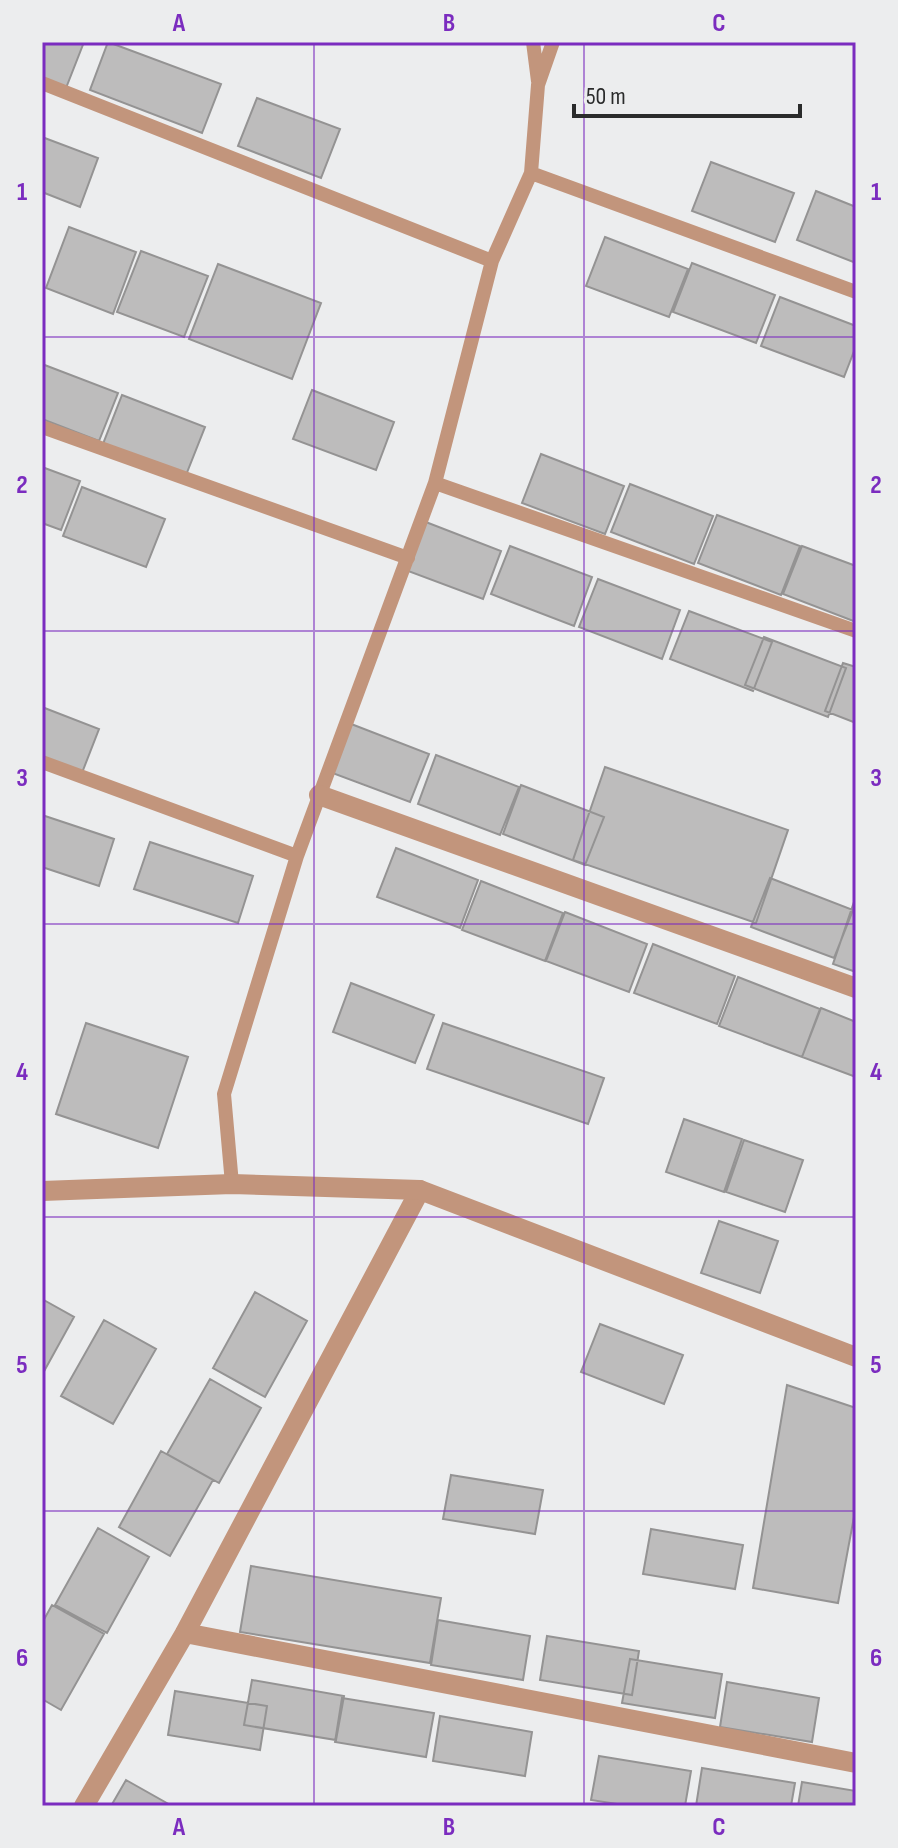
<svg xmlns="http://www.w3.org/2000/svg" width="898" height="1848" viewBox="0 0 898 1848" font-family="'Sofia Sans Condensed',sans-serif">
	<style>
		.building { fill: #bdbcbc; stroke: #949393; stroke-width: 2 }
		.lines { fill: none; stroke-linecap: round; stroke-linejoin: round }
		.service { stroke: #c2957c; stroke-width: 14 }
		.minor { stroke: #c2957c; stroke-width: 20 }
		.tertiary { stroke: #c2957c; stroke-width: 20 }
		.grid { fill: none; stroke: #7b2cbf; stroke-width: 2; stroke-opacity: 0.55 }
		.neatline { fill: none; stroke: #7b2cbf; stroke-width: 3 }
		.grid-label { font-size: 26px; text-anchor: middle; font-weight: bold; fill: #7b2cbf }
	</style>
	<rect width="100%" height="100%" fill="#ecedee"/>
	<path class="building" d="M42,42H84L66,88L42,79Z
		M108,42L221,84L202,133L90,90Z
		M257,98L340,129L321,178L238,146Z
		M42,137L98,158L80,207L42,192Z
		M711,162L794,193L775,242L692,211Z
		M816,191L856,207V263L797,240Z
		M69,227L136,252L113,314L46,288Z
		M605,237L688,269L669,317L586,286Z
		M141,251L208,276L184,337L117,312Z
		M692,263L775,295L756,343L673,312Z
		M218,264L321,303L292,379L189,339Z
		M780,297L856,326V346L844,377L761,346Z
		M42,364L118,393L99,441L42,419Z
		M312,390L394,422L376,470L293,439Z
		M122,395L205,427L186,475L103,444Z
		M541,454L624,486L605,534L522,503Z
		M42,467L80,481L61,530L42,523Z
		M630,484L713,516L694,564L611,532Z
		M82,487L165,519L146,567L63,536Z
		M717,515L800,546L781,595L698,563Z
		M418,519L501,551L483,599L400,568Z
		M510,546L592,577L574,626L491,594Z
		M802,546L856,566V622L783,594Z
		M598,579L680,610L662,659L579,627Z
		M689,611L772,642L753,691L670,659Z
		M764,637L846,668L828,717L745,685Z
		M843,663L856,667V723L825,711Z
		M42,707L99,729L80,778L42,763Z
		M346,722L429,754L410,802L327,771Z
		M436,755L519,787L500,835L418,804Z
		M605,767L788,830L756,923L573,860Z
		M521,785L604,817L585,865L503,834Z
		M42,815L114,839L99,886L42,867Z
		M150,842L253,876L238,923L134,889Z
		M396,848L478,880L460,928L377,897Z
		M770,878L853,910L834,958L751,927Z
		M481,881L563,913L545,961L462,930Z
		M856,896V972L833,964Z
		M565,912L647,944L629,992L546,961Z
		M653,944L735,976L717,1024L634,993Z
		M738,977L820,1009L802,1057L719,1026Z
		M351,983L434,1015L415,1063L333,1032Z
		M821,1008L856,1022V1077L802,1057Z
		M86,1023L188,1057L158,1148L56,1114Z
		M443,1023L604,1078L588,1124L427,1069Z
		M684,1119L742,1139L724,1192L666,1172Z
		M744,1140L803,1160L785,1212L726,1192Z
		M719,1221L778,1241L760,1293L701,1273Z
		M255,1292L307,1321L265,1397L213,1368Z
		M42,1299L74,1317L42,1375Z
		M104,1320L156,1349L113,1424L61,1396Z
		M600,1324L683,1355L664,1404L581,1372Z
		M210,1379L261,1408L219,1483L167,1454Z
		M787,1385L856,1408V1506L838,1603L753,1588Z
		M161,1451L213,1480L170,1556L119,1527Z
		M451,1475L543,1490L535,1534L443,1519Z
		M98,1528L149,1557L107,1633L55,1605Z
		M651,1529L743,1545L735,1589L643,1574Z
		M251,1566L441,1598L430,1663L240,1632Z
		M52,1605L104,1634L61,1710L42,1699V1623Z
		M438,1620L530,1636L523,1680L431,1665Z
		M547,1636L639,1651L632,1695L540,1680Z
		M630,1659L722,1674L715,1718L622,1703Z
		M252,1680L344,1696L336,1740L244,1725Z
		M727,1682L819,1698L812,1742L720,1727Z
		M175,1691L267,1706L260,1750L168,1735Z
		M342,1698L434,1713L426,1757L335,1742Z
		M440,1716L532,1732L525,1776L433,1761Z
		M599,1756L691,1771L685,1806H630L591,1800Z
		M702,1768L795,1783L791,1806H696Z
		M126,1780L172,1806H111Z
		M802,1782L856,1791V1806H798Z"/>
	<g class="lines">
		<path class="service" d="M533,42L538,81
			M42,83L492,261
			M531,173L856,292
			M42,427L408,558
			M435,483L856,631
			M42,762L297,856
			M232,1184L224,1094L297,856L435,483L492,261L531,173L538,85L553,42"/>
		<path class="minor" d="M319,795L856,988
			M185,1633L856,1763
			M84,1806L185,1633L420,1190"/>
		<path class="tertiary" d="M42,1191L232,1184L420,1190L856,1357"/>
	</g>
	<path class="grid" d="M314,42V1806M584,42V1806M42,337H856M42,631H856M42,924H856M42,1217H856M42,1511H856"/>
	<rect width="898" height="1848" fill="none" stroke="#ecedee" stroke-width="88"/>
	<path d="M574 104v12h226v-12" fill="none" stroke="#2a2b2b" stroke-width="4"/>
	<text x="586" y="104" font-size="24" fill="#2a2b2b" stroke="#ecedee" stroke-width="6" paint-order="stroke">50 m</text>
	<rect x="44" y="44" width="810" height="1760" class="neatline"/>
	<g class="grid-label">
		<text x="179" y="31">A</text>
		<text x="449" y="31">B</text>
		<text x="719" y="31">C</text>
		<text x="22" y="200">1</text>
		<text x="876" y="200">1</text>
		<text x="22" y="493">2</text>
		<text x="876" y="493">2</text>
		<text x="22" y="786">3</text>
		<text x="876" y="786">3</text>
		<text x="22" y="1080">4</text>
		<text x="876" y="1080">4</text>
		<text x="22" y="1373">5</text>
		<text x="876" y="1373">5</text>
		<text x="22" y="1666">6</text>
		<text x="876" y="1666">6</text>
		<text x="179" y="1835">A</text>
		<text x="449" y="1835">B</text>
		<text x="719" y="1835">C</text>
	</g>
</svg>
